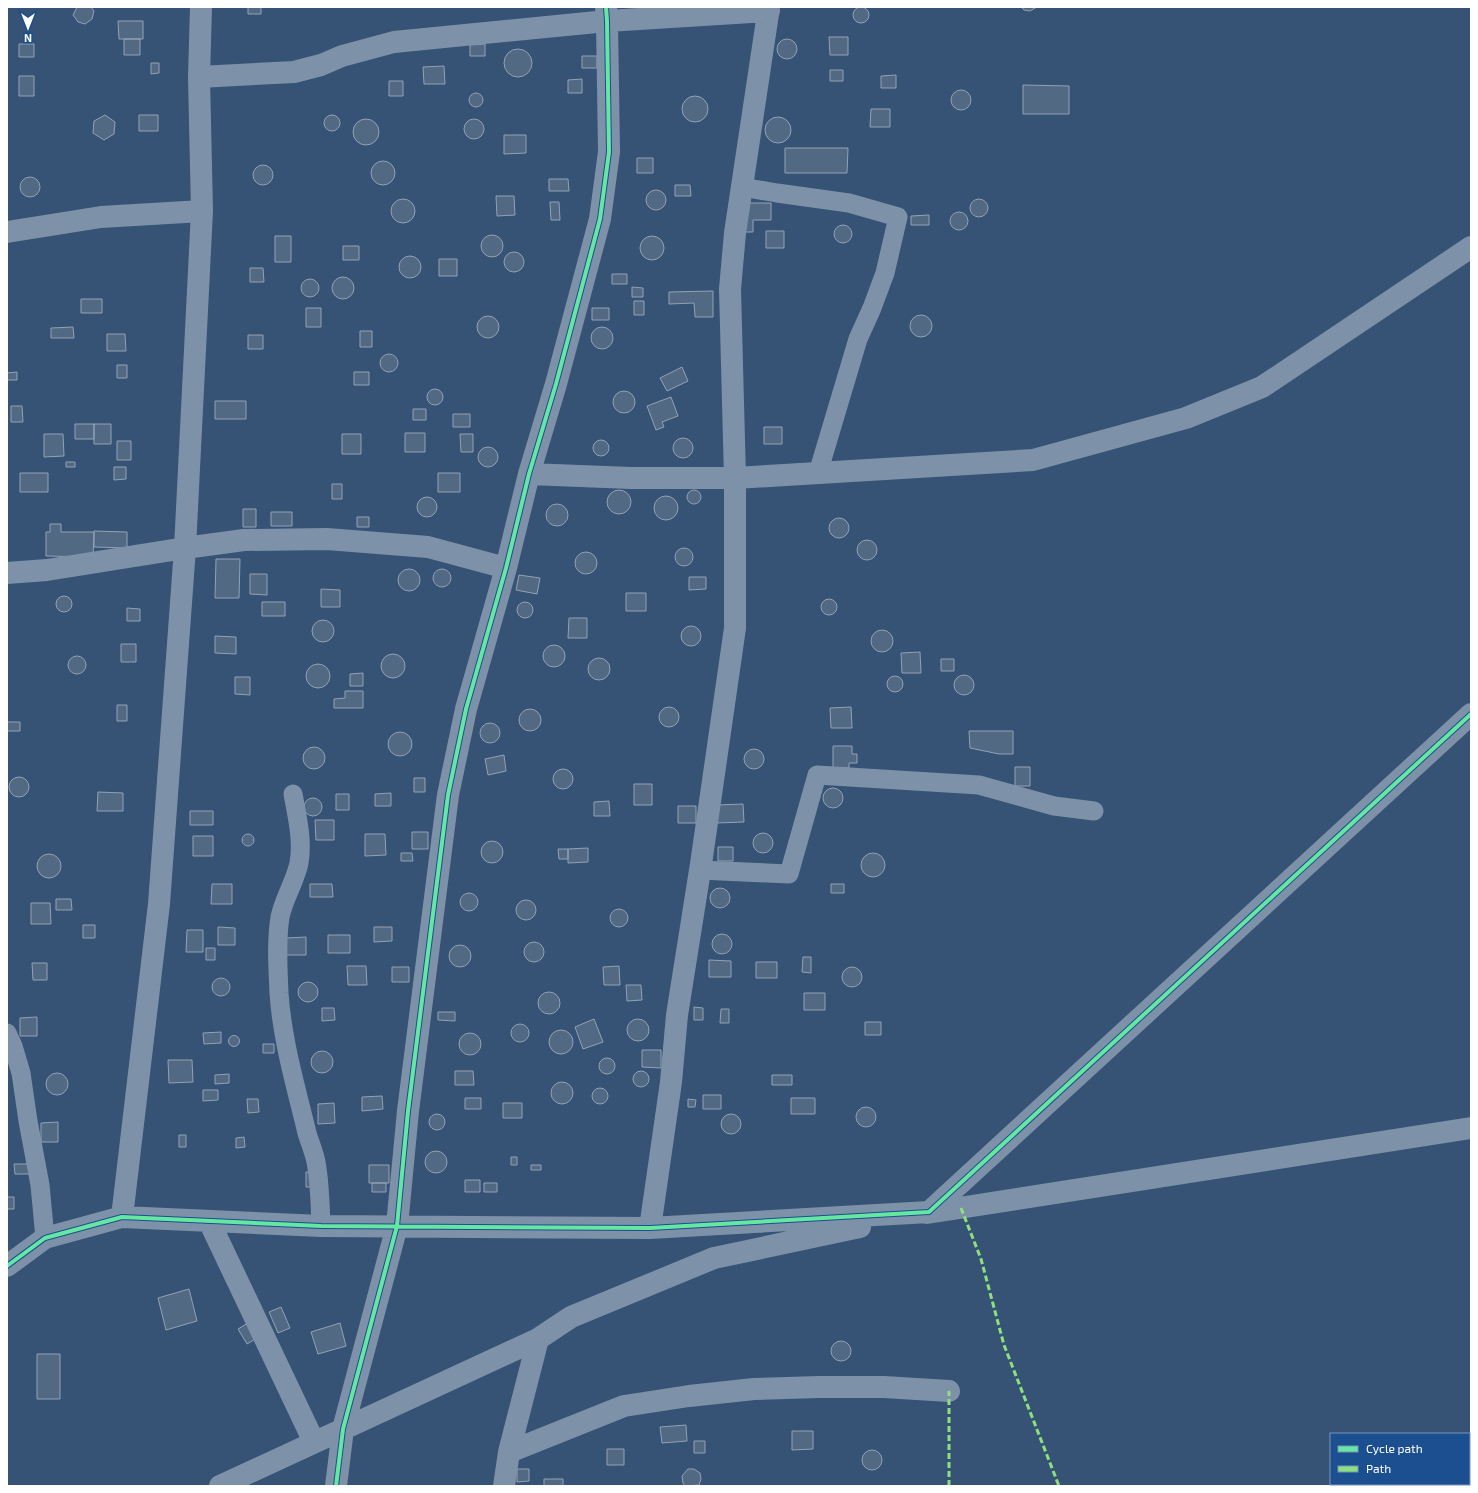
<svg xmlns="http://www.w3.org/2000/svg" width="1478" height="1493" viewBox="0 0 1478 1493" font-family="'Exo 2',sans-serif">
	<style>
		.building { fill: #526984; stroke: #92a2b6 }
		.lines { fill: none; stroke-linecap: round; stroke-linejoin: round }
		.service { stroke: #7d92a8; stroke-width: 19 }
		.minor { stroke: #7d92a8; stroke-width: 22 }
		.quiet { stroke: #8de07e; stroke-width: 3; stroke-dasharray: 6 3; stroke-linecap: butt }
		.cycleway-casing { stroke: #1b4f8f; stroke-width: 6 }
		.cycleway { stroke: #66e7a1; stroke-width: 4 }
	</style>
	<rect width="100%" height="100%" fill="#365274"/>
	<path class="building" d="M853 15a8 8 0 1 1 16 0a8 8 0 1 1-16 0Z
		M77,7H91L94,11L92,19L85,24L78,22L73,15Z
		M248,7H261V14H248Z
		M1021,7H1037L1030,11L1024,10Z
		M118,21H143V39H119Z
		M829,37H848V55H830Z
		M777 49a10 10 0 1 1 20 0a10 10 0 1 1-20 0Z
		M124,39H140V55H124Z
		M19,44H34V57H19Z
		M485,44V56H470V45Z
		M504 63a14 14 0 1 1 28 0a14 14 0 1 1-28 0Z
		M582,56H597V68H582Z
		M151,63H159V73L151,74Z
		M444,66L445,84H424L423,67Z
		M830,70H843V81H830Z
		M896,75V88H881V76Z
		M19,76H34V96H19Z
		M582,79V93H568V80Z
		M389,81H403V96H389Z
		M1023,85L1069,86V114H1023Z
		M951 100a10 10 0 1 1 20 0a10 10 0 1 1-20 0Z
		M469 100a7 7 0 1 1 14 0a7 7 0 1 1-14 0Z
		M682 109a13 13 0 1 1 26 0a13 13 0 1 1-26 0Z
		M871,109H890V127H870Z
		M324 123a8 8 0 1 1 16 0a8 8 0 1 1-16 0Z
		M105,115L115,122L114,134L104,140L93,133L94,121Z
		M139,115H158V131H139Z
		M765 130a13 13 0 1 1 26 0a13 13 0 1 1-26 0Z
		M464 129a10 10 0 1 1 20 0a10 10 0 1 1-20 0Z
		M353 132a13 13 0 1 1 26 0a13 13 0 1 1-26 0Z
		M504,135H526V153L504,154Z
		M785,148H848L847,173H785Z
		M637,158H653V173H637Z
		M371 173a12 12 0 1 1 24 0a12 12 0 1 1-24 0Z
		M253 175a10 10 0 1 1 20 0a10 10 0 1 1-20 0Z
		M20 187a10 10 0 1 1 20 0a10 10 0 1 1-20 0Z
		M549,179H568L569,191H549Z
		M675,185H690L691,196H675Z
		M646 200a10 10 0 1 1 20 0a10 10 0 1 1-20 0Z
		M496,196H514L515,215L497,216Z
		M391 211a12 12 0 1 1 24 0a12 12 0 1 1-24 0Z
		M970 208a9 9 0 1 1 18 0a9 9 0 1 1-18 0Z
		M550,202H559L560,220H551Z
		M745,203H771V220H753V232H744Z
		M950 221a9 9 0 1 1 18 0a9 9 0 1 1-18 0Z
		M929,215V225H911V216Z
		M834 234a9 9 0 1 1 18 0a9 9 0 1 1-18 0Z
		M766,231H784V248H766Z
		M481 246a11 11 0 1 1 22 0a11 11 0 1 1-22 0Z
		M275,236H291V262H275Z
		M640 248a12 12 0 1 1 24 0a12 12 0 1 1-24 0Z
		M343,246H359V260H343Z
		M504 262a10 10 0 1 1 20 0a10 10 0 1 1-20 0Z
		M399 267a11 11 0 1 1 22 0a11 11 0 1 1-22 0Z
		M439,259H457V276H439Z
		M250,268H263L264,282H250Z
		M612,274H627V284H612Z
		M332 288a11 11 0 1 1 22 0a11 11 0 1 1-22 0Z
		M301 288a9 9 0 1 1 18 0a9 9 0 1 1-18 0Z
		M632,287L643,288V297H632Z
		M713,291V317H695L694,303L669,304V292Z
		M81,299H102V313H81Z
		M634,301H644V315H634Z
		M306,308H321V327H306Z
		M592,308H609V320H592Z
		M910 326a11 11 0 1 1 22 0a11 11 0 1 1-22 0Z
		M477 327a11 11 0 1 1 22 0a11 11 0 1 1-22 0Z
		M73,327L74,338H51V328Z
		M591 338a11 11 0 1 1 22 0a11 11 0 1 1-22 0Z
		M360,331H372V347H360Z
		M107,334H125L126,351H107Z
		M248,335H263V349H248Z
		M380 363a9 9 0 1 1 18 0a9 9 0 1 1-18 0Z
		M117,365H127V378H117Z
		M682,367L688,381L667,391L660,378Z
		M17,372V380H7V373Z
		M354,372H369V385H354Z
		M427 397a8 8 0 1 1 16 0a8 8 0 1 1-16 0Z
		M613 402a11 11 0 1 1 22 0a11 11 0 1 1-22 0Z
		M671,397L678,416L662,422L664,427L656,430L647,406Z
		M215,401H246V419H215Z
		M11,406H22L23,422H11Z
		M413,409H426V420H413Z
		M453,414H470V427H453Z
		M75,424H94V439H75Z
		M94,424H111V444H94Z
		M764,427H782V444H764Z
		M405,433H425V452H405Z
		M44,434H63L64,456L44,457Z
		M342,434H361V454H342Z
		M460,434H473V452H461Z
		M673 448a10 10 0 1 1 20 0a10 10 0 1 1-20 0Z
		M593 448a8 8 0 1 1 16 0a8 8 0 1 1-16 0Z
		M117,441H131V460H117Z
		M478 457a10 10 0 1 1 20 0a10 10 0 1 1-20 0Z
		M66,462H75V467H66Z
		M114,467H126V479L114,480Z
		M20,473H48V492H20Z
		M438,473H460V492H438Z
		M332,484H342V499H332Z
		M687 497a7 7 0 1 1 14 0a7 7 0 1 1-14 0Z
		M607 502a12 12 0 1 1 24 0a12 12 0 1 1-24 0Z
		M654 508a12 12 0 1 1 24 0a12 12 0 1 1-24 0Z
		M417 507a10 10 0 1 1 20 0a10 10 0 1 1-20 0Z
		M546 515a11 11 0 1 1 22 0a11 11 0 1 1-22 0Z
		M243,509H256V527H243Z
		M271,512H292V526H271Z
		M357,517H369V527H357Z
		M829 528a10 10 0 1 1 20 0a10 10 0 1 1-20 0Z
		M50,524H61V532H94L93,557L46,556V532H50Z
		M94,531L127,532V548L94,547Z
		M857 550a10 10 0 1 1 20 0a10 10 0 1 1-20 0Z
		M675 557a9 9 0 1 1 18 0a9 9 0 1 1-18 0Z
		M575 563a11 11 0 1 1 22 0a11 11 0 1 1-22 0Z
		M216,559H240L239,598H215Z
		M398 580a11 11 0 1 1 22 0a11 11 0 1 1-22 0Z
		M433 578a9 9 0 1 1 18 0a9 9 0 1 1-18 0Z
		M250,574H267V595L250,594Z
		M519,575L540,578L537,594L516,590Z
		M689,577H706V589L689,590Z
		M321,589L340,590V607H321Z
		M626,593H646V611H626Z
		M56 604a8 8 0 1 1 16 0a8 8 0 1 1-16 0Z
		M821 607a8 8 0 1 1 16 0a8 8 0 1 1-16 0Z
		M262,602H285V616H262Z
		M517 610a8 8 0 1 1 16 0a8 8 0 1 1-16 0Z
		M127,608L140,609V621H127Z
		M569,618H587V638H568Z
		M312 631a11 11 0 1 1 22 0a11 11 0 1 1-22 0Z
		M681 636a10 10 0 1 1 20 0a10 10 0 1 1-20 0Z
		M871 641a11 11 0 1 1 22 0a11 11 0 1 1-22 0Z
		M215,636L236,637V654L215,653Z
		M121,644H136V662H121Z
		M543 656a11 11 0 1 1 22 0a11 11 0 1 1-22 0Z
		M920,652L921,673H902L901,653Z
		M381 666a12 12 0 1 1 24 0a12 12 0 1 1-24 0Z
		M68 665a9 9 0 1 1 18 0a9 9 0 1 1-18 0Z
		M588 669a11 11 0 1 1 22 0a11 11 0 1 1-22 0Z
		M941,659H954V671H941Z
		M306 676a12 12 0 1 1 24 0a12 12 0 1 1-24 0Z
		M363,673V686H350V674Z
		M954 685a10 10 0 1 1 20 0a10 10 0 1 1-20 0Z
		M887 684a8 8 0 1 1 16 0a8 8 0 1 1-16 0Z
		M235,677H250V695L235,694Z
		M345,691H363V708H334V699L345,698Z
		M117,705H127V721H117Z
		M659 717a10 10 0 1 1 20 0a10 10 0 1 1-20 0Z
		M851,707L852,728H831L830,708Z
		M519 720a11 11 0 1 1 22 0a11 11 0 1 1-22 0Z
		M7,722H20V731H7Z
		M480 733a10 10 0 1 1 20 0a10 10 0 1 1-20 0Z
		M969,731H1013V754H999L970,748Z
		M388 744a12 12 0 1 1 24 0a12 12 0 1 1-24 0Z
		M833,746H852V754H857V763H849V768H833Z
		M303 758a11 11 0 1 1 22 0a11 11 0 1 1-22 0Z
		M744 759a10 10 0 1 1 20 0a10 10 0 1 1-20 0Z
		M504,755L506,771L488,775L485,759Z
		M1015,767H1030V786H1015Z
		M553 779a10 10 0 1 1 20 0a10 10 0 1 1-20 0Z
		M9 787a10 10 0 1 1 20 0a10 10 0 1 1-20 0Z
		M414,778H425V792H414Z
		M634,784H652V805H634Z
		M823 798a10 10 0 1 1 20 0a10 10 0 1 1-20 0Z
		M98,792L123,793V811H97Z
		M391,793V806H375V794Z
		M336,794H349V810H336Z
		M304 807a9 9 0 1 1 18 0a9 9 0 1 1-18 0Z
		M609,801L610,816H594V802Z
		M743,804L744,822L717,823V805Z
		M678,806H696V823H678Z
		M190,811H213V825H190Z
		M315,820H334V840H316Z
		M412,832H428V849H412Z
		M753 843a10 10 0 1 1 20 0a10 10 0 1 1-20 0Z
		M365,834H385L386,855L365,856Z
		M242 840a6 6 0 1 1 12 0a6 6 0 1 1-12 0Z
		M193,836H213V856H193Z
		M481 852a11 11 0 1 1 22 0a11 11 0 1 1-22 0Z
		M718,847H733V861H718Z
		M588,848V862L568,863V849Z
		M558,849H568V859H559Z
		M401,853H412L413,861H401Z
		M861 865a12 12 0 1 1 24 0a12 12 0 1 1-24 0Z
		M37 866a12 12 0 1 1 24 0a12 12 0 1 1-24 0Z
		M212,884H232V904H211Z
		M310,884H332L333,897H310Z
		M831,884H844V893H831Z
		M710 898a10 10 0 1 1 20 0a10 10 0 1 1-20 0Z
		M460 902a9 9 0 1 1 18 0a9 9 0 1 1-18 0Z
		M56,899H71L72,910H56Z
		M516 910a10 10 0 1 1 20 0a10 10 0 1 1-20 0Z
		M31,903H50L51,924H31Z
		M610 918a9 9 0 1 1 18 0a9 9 0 1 1-18 0Z
		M83,925H95V938H83Z
		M218,927L235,928V945H218Z
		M374,927H392V941L374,942Z
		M187,930H203V952H186Z
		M712 944a10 10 0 1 1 20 0a10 10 0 1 1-20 0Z
		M328,935H350V953H328Z
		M306,937V955H286V938Z
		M524 952a10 10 0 1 1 20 0a10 10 0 1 1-20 0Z
		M449 956a11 11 0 1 1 22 0a11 11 0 1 1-22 0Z
		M206,948H215V960H206Z
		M803,957H811V973L802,972Z
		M709,960L731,961V977H709Z
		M756,962H777V978H756Z
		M32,963H47V980H33Z
		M347,966H366L367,985H348Z
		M619,966L620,985H604L603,967Z
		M392,967H409V982H392Z
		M842 977a10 10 0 1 1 20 0a10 10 0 1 1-20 0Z
		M212 987a9 9 0 1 1 18 0a9 9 0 1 1-18 0Z
		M298 992a10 10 0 1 1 20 0a10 10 0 1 1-20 0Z
		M626,985H641L642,1000L627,1001Z
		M538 1003a11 11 0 1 1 22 0a11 11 0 1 1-22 0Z
		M804,993H825V1010H804Z
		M694,1007L703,1008V1020H694Z
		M322,1008H334L335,1020L322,1021Z
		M721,1009H729V1023H720Z
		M438,1012H455V1021L438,1020Z
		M37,1017V1036H20V1018Z
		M627 1030a11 11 0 1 1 22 0a11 11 0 1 1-22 0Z
		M594,1019L603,1042L583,1049L575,1027Z
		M865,1022H881V1035H865Z
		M511 1033a9 9 0 1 1 18 0a9 9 0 1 1-18 0Z
		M549 1042a12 12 0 1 1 24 0a12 12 0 1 1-24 0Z
		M221,1032V1043L204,1044L203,1033Z
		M459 1044a11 11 0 1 1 22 0a11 11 0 1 1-22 0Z
		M228.5 1041a5.5 5.5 0 1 1 11 0a5.5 5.5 0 1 1-11 0Z
		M263,1044H274V1053H263Z
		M642,1050H661V1068L642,1067Z
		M311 1062a11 11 0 1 1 22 0a11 11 0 1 1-22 0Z
		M599 1066a8 8 0 1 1 16 0a8 8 0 1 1-16 0Z
		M168,1060H192L193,1082L169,1083Z
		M633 1079a8 8 0 1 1 16 0a8 8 0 1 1-16 0Z
		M455,1071H473L474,1085H455Z
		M46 1084a11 11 0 1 1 22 0a11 11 0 1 1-22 0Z
		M229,1074V1083L215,1084V1075Z
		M772,1075H792V1085H772Z
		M551 1093a11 11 0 1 1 22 0a11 11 0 1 1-22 0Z
		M592 1096a8 8 0 1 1 16 0a8 8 0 1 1-16 0Z
		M203,1090H218V1100L203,1101Z
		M703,1095H721V1109H703Z
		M382,1096L383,1109L362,1111V1097Z
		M465,1098H481V1109H465Z
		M791,1098H815V1114H791Z
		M247,1099H258L259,1112L248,1113Z
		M688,1099L696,1100L695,1107H688Z
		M334,1103L335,1123L318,1124V1104Z
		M503,1103H522V1118H503Z
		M856 1117a10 10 0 1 1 20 0a10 10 0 1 1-20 0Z
		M429 1122a8 8 0 1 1 16 0a8 8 0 1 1-16 0Z
		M721 1124a10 10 0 1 1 20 0a10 10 0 1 1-20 0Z
		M58,1122V1142H41V1123Z
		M179,1135H186V1147H179Z
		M244,1137L245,1147L236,1148V1138Z
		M425 1162a11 11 0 1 1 22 0a11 11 0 1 1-22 0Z
		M511,1157H517V1165H511Z
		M14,1164H31V1174H15Z
		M369,1165H389V1183H369Z
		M531,1165H541V1170H531Z
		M306,1172H313V1187H306Z
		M465,1180H480V1192H465Z
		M372,1183H386V1192H372Z
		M484,1183H497V1192H484Z
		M7,1197H14V1209H7Z
		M189,1289L197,1321L166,1330L158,1298Z
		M281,1307L290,1328L278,1333L269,1312Z
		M248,1323L257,1338L247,1344L238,1329Z
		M340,1323L346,1346L318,1354L311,1332Z
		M831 1351a10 10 0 1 1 20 0a10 10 0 1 1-20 0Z
		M37,1354H60V1399H37Z
		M686,1425L687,1441L662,1443L660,1427Z
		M792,1431H813V1449L792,1450Z
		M694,1441H705V1453H694Z
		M607,1449H624V1465H607Z
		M862 1460a10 10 0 1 1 20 0a10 10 0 1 1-20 0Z
		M517,1469H529V1481L517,1482Z
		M688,1469H694L700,1473L701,1479L699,1485L685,1486L683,1483L682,1476Z
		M544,1479H563V1486H544Z"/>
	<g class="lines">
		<path class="service" d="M742,187L777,193L849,203L898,217L885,273L872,308L858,339L818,473
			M293,794C297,816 303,840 299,863C295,882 284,898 280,917C276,942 278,969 279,993C282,1040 296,1087 307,1133C310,1143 314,1152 316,1162C320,1183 320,1204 321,1226
			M700,870L789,874L817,775L979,785L1054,806L1094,811
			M7,1033L13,1046L21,1073L28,1121L40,1185L45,1238"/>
		<path class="minor" d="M199,77L294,72L321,65L342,56L394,42L607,21L769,11
			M7,232L101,217L202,211
			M529,474L631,478H735L1033,460L1186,418L1262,387L1471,247
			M7,573L47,570L185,548L244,540L327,539L428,547L506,568
			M927,1213L1471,1128
			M122,1217L159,904L185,548L202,211L199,77L201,7
			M209,1221L314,1442
			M650,1228L671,1082L677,1015L701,864L735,628V478L730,289L735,233L769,7
			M7,1266L45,1238L122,1217L321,1226L650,1228L929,1212L1471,714
			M509,1452L624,1406L689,1396L754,1389L819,1387H884L949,1391
			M1469,1463L1471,1459
			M220,1486L538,1339L571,1317L714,1258L860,1227
			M336,1486L343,1429L397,1226L408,1111L448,795L466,709L506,568L529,474L556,384L600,219L609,152L607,21L606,7
			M504,1486L509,1452L538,1339
			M1456,1486L1457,1484"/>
		<path class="quiet" d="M961,1208L981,1259L1004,1345L1059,1486
			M949,1486V1391"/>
		<g class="cycleway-casing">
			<path id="cycleway" d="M7,1266L45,1238L122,1217L321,1226L650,1228L929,1212L1471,714
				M336,1486L343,1429L397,1226L408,1111L448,795L466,709L506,568L529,474L556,384L600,219L609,152L607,21L606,7"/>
		</g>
		<use href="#cycleway" class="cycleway"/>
	</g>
	<rect width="1478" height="1493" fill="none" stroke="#ffffff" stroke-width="16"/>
	<rect x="1330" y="1433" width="140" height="52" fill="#1b4f8f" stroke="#7695bc"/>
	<rect x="1338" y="1446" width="20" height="6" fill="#66e7a1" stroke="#7695bc"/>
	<text x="1366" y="1453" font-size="12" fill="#ffffff">Cycle path</text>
	<rect x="1338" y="1466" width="20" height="6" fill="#8de07e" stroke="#7695bc"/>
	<text x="1366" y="1473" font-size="12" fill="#ffffff">Path</text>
	<g transform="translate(28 28) rotate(180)" stroke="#1b4f8f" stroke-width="3" paint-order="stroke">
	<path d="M0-3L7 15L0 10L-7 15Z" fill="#ffffff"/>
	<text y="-6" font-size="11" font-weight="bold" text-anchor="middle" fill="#ffffff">N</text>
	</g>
</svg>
